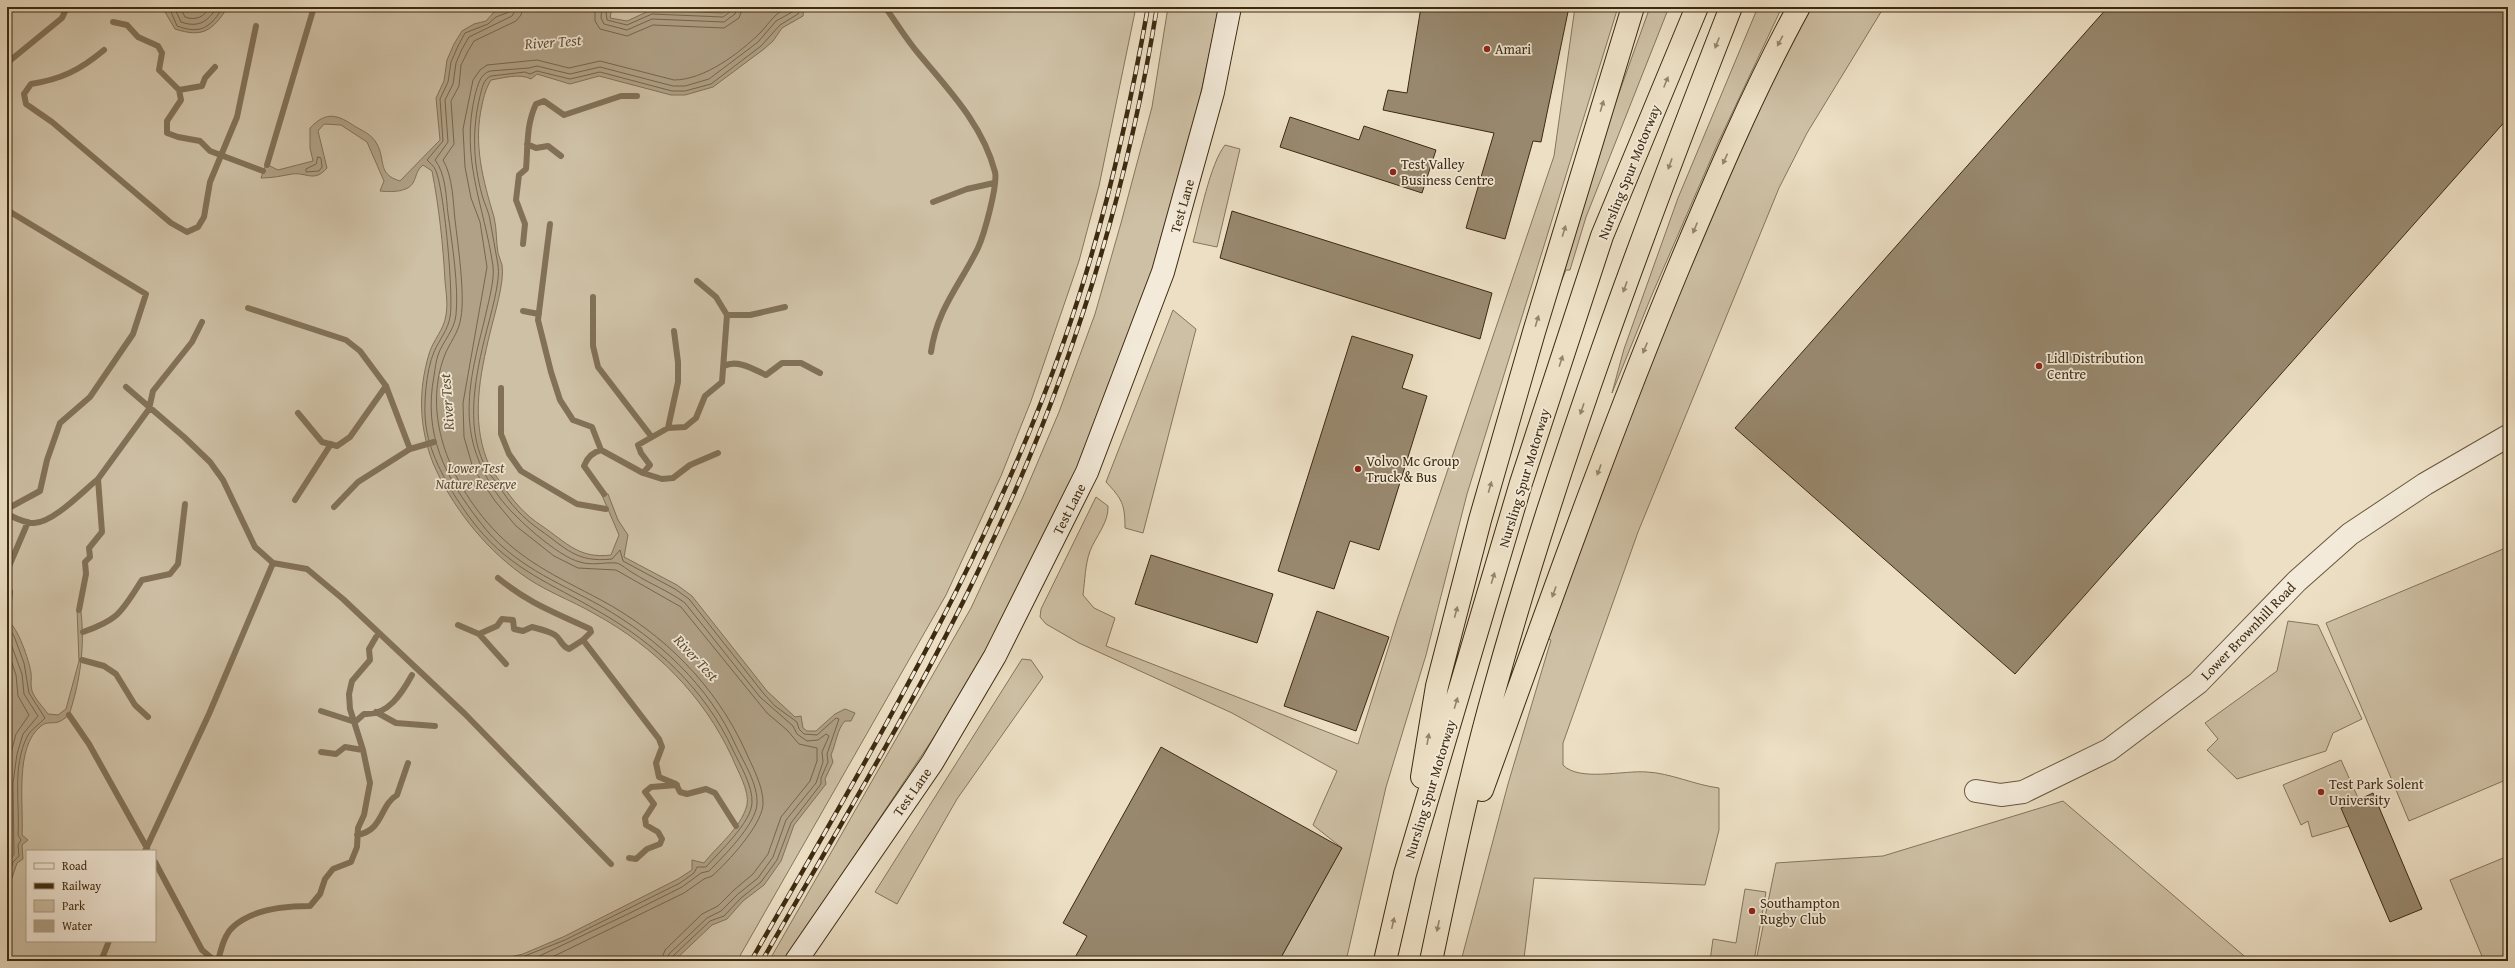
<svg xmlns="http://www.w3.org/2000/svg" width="2515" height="968" viewBox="0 0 2515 968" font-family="'Gentium Book Plus',serif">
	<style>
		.green { fill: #cec0a5; stroke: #86755a; fill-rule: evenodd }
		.water { fill: #b0a187; stroke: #827157 }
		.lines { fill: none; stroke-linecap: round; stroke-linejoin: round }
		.shore { stroke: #76664c; stroke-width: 1 }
		.stream { stroke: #827157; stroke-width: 6 }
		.building { fill: #98886e; stroke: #3d2a10 }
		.street-casing { stroke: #69573d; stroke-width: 24 }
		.secondary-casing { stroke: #3d2a10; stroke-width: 24 }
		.highway-casing { stroke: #3d2a10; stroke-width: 24 }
		.street { stroke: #f3ead9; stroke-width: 22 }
		.secondary { stroke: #f3ead9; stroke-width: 22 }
		.highway { stroke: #ecdfc4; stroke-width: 22 }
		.rail-casing { stroke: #3d2a10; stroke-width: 4.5 }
		.rail { stroke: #f3ead9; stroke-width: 3; stroke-dasharray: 9; stroke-linecap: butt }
		.oneway { fill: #94846a }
		.poi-dot { fill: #8f2418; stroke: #f3ead9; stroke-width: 1.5 }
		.labels { text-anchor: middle; stroke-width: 3.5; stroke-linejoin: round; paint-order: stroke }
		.poi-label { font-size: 14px; fill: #3d2a10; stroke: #f3ead9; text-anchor: start }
		.street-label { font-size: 14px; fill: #3d2a10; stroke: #f3ead9 }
		.park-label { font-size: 14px; font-style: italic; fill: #5a482e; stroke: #f3ead9 }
		.water-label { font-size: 15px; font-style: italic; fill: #604e34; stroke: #f3ead9 }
	</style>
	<rect width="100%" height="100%" fill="#ecdfc4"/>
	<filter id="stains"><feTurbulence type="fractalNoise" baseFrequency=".005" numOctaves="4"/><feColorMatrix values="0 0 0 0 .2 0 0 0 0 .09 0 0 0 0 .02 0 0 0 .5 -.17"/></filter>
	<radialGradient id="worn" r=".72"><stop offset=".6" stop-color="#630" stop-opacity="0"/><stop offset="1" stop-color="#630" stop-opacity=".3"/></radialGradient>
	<path class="green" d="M7,7H1136L1099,186L1079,261L1031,401L1001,476L946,595L737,961H7ZM27,851H155V941H27Z
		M1168,7H1219L1180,192L1085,461L996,633L936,734L784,961H769L971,608L1022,499L1059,412L1095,314L1121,223L1152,107Z
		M1575,7H1618L1467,494L1426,655L1386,787L1346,961H1279L1342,848L1313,825L1337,771L1232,713L1079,643L1046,624L1040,617L1041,609L1096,497L1108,506C1109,522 1096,536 1090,551C1085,565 1085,580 1083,595L1094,608L1115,618L1106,646L1358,744L1398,617L1554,156Z
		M1650,7H1669L1586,217L1570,270H1566L1561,282L1610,118Z
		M1758,7H1782L1717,145L1651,297L1612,393L1624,349L1678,198Z
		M1809,7H1884L1807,133L1779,188L1638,532L1563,743V765C1579,782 1624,770 1647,772C1670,773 1695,785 1719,788V830L1705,885L1534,878L1524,958L1538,961H1461L1508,784L1551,640L1544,637L1620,428L1739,151Z
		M1225,145L1240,149L1217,247L1193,242C1200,217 1210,164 1225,145Z
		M1173,310L1196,329L1143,533L1125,528C1125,504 1122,499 1106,482Z
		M2508,547V779L2409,821L2326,623Z
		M2288,621L2318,625L2362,719L2333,733L2326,751L2237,779L2207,750L2218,739L2205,723L2277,671Z
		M1022,659L1031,660L1043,677L957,799L897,904L875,892Z
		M2341,760L2359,800L2349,826L2312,837L2308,821L2301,825L2283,785Z
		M2063,801L2250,961H1756L1776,863L1883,856Z
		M2508,856V961H2484L2450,880Z
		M1745,889L1766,892L1754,961H1710L1713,939L1736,943Z"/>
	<path class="water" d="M165,7H228C212,31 203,38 175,29L165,12Z
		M511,7H612L610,18L627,21L651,10L723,13L730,7H804L803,16L782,28L773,41L764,49L713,87L685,95H671L599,76L570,84L537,74L531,79C520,73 503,78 491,80C486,88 484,96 482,105C473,144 483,180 494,217C497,229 496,242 498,253C499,257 501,261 502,265C505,281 494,316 490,333C480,374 471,419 487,460C490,468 496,476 501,483C513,501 525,515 542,526C567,543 579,559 611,555L619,535L601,493L608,494L618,520L628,535L624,557L677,585L692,596L767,691L795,717L801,716L803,728L807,731H816L835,714L845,709L855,713L851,721H845C837,729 836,744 831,755L833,762L825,779L826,784L794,825L781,861L764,885L743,901L727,919L712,925L674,961H493L523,954L563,937L678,879L692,870V860L704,863C718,845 741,828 747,805C750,791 737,770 732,757C703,695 655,647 595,614C571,600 542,590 520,573C483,546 451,505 433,463C419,427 418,391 429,354C433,340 444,330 446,315C448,304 446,292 445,281C443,244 439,207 432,171L423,165C417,170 417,174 414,181C409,193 390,192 380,191L384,181L367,142L341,125L324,124L318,131L327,168C314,183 307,172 292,174C281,176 272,178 261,178L266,164L278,170L313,161L310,148V128C327,110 338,115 356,127C365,132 372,135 377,144C386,161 377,174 400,181L440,140L436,98L444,81L447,60L454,44L462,31L474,24L486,21L494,12Z
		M77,609L81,612C85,647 80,682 69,715C66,717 62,721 58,722C52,724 47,721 41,726C14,747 24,805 22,835L28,840L22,845L23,859L17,863L7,893V620C18,627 29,660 31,673C32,679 30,684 32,691C35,699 43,707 48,714L58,715L66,709L79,661Z"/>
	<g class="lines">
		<path class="shore" d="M169,7L177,26C201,35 211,27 223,7
			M174,7L181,22C198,28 208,22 217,7
			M180,7L185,17C196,21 204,17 210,7
			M512,7L509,12L496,17L488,24L465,33L458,46L451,62L448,82L440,99L443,141L427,160C429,162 434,166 435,169C444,185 454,298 450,317C448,330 439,340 434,352C426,370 423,407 426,426C430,459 456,501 477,527C512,570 552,584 598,611C655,643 705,689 733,750C740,765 753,786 752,803C751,823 719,852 706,867H697L694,873L680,883L565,940L512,961
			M517,7L512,16L469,37L462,49L456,63L453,84L445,100L448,142L435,160C446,174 446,197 448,214C452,242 459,288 456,315C454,331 443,341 438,355C436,361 435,369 434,376C423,434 445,477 480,522C512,565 556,581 601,606C658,639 709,685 736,746C744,763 758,784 757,804C756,824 723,857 709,871L701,873L682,887L632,912L529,961
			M523,7L521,15L516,21L474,41L468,51L461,65L459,86L451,101L454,144L443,160C453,177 453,202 455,220C458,245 465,294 461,317C459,333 449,343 444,357C423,415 449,477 486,521C520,561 556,576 601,600C664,634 715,685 745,750C752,766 764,787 763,805C761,826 728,862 712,876L704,879L684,893L544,961
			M595,7V21L600,29L627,36L653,25L724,28L739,18L743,7
			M602,7L601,18L604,24L627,30L652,19L724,22L735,14L737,7
			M608,7L606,12L607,20L627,25L652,14L723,17L731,11L732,7
			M318,157L321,158L322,167L319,171L306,172V169L316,164Z
			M7,625L14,636L24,663L29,693L45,718C40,724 31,729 27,737C12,767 20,804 18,835L21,840L18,845L19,856L13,862L7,883
			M7,633L22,674L24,694L38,716L23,734L17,754L13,783L14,854L7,865
			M7,648L16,675L18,696L29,715L16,734L11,753L7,781
			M7,785V852
			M661,961L665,950L702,914L718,906L734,890L753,874L768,854L781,817L810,781L817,761V748L799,744L787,730L767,713L681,607L616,570L578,568L554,556L516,526L495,501L473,468L464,437L463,403L487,267L480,222L471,198L465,167L463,129L473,80L480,70L487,65L537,60L569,68L600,61L674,80C704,80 740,53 761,32C771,21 774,14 788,7
			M667,961L669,954L707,918L721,911L738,894L758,878L773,857L786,820L816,783L823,762L822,752L829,736L826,734L818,740L807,741L797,734L793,726L760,697L685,603C669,591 650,584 633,573C629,571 620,563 616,563C604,562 592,566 580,562C558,557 513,516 500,498C456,438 467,389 484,322C487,307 495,281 493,266C484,205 460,159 475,95C478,85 480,74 490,71L529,68L537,66L570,74L600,67L673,86H685L709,79L758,42L776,21L794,11V7
			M672,961L673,956L710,921L724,916L741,898L761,882L777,860L791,823L821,784V778L828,762L827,754L839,719L836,718L817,735L804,734L799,729L797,722L775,706L764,694L689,599L675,589L623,561L620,550L612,559C576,563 566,548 540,530C523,518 510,504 499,486C494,479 487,472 484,464C465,424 476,373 486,333C490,317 501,280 498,265C495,250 493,235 490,220C489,212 484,203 482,195C473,162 472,129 480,96C482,89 483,79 491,76L525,72L530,74L537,71L570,79L600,72L672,91H685L711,84L761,46L780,25L798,14L800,7"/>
		<path class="stream" d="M885,7C896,22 906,39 918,53C948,89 983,125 995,172C998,185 984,235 978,248C960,285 937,309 931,352
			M113,22L127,25L138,37L158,46L162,53L159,70L179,90L181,100L167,121V133L178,137L200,141L210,151L263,171
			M104,50C80,70 62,79 31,84L24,94L26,104L52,122L171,223L187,232L198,227L204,217L210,182L237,117L256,26
			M7,63L62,18L67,7
			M179,90L202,86L205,78L215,67
			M527,144L536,148L548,146L561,156
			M267,165L314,7
			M933,202L967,189L994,183
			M7,210L146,294L133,334L90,397L60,423L47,460L40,491L7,509
			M550,224L538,320L551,372L560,400L573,420L592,427L601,450
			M523,244L525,224L516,200L519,175L526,169C528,146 526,125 536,104L544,101L564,115L621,96H637
			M593,297V346L598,367L651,436
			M248,308L346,340L360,351L386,386L410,449L434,442
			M523,311L539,314
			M727,315H750L785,307
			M724,366C737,359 753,369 766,375L782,363H801L820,373
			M126,387L184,437L210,462L223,480L255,547L273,563L209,714L145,851
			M501,388V434L509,454L521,471L577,504L606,509
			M298,413L322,442L337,446L350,437L386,386
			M668,428L678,382V362L674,331
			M643,473L662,479L673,478L690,465L718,453
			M604,494L584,466C587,458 593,452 601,450L643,473L650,465L641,453L638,445L668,428L685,427L696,418L705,396L722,382L727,315L716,297L697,281
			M295,500L331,444
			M334,507L358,482L410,449
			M7,514C15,518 24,523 34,523C53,523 83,491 98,479
			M273,563L307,569L343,599L465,714L611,864
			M7,571L28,522
			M498,578C530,604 554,612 590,629L591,632L583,640L659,739L662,747L656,763L659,777L676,784L680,792L687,794L706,789L715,793L736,826
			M7,584L10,592L7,621
			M79,610L86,574L85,562L90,557L89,548L102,532L98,479L149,409L153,391L192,342L202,322
			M458,625L479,634L497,626L502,619L513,620L514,629L523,631L532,627C539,629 549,631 555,635C561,639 561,646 569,649L583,640
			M83,632C120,619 121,612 142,580L170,574L178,564L185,504
			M479,634L506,664
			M82,660L104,666L116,674L135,705L148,717
			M321,711L355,722L364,714C388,716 402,693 412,675
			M376,712L396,723L435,726
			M69,715L89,744L147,848
			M321,752L336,754L345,747L363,750
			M357,835C384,830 379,806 397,795L408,763
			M629,858L636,859L647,849L660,844L662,839L658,832L646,825L645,818L654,804L645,792L651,787L677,785
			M155,862L202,950L215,961
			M101,961L109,941
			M218,961C221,950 224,935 233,927C252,909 286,906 310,906L320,894L325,879L333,869L351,862L357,847L358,828L364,815L370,783L363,750L350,709L349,694L352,681L370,660L369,649L376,637"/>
	</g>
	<path class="building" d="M1421,7H1569L1541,142L1533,141L1505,239L1466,228L1494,133L1383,110L1388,90L1407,93Z
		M2108,7H2508V118L2015,674L1735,428Z
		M1290,117L1359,140L1364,126L1436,150L1422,193L1280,147Z
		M1232,211L1492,293L1480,339L1220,258Z
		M1352,336L1413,355L1402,388L1427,396L1379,550L1350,541L1334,589L1278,571Z
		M1151,555L1273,594L1257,643L1135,604Z
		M1317,611L1389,637L1356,731L1284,706Z
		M1161,747L1342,848L1279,961H1073L1087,936L1063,923Z
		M2373,793L2422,909L2390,922L2341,808Z"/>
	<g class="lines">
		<g class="street-casing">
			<path id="street" d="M1976,791L2001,795L2023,792L2109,750L2198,683L2297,581L2350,534L2425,484L2508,436"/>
		</g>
		<g class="secondary-casing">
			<path id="secondary" d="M796,961L932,763L995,656L1087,472L1163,272L1213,92L1230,7"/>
		</g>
		<g class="highway-casing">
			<path id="highway" d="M1422,777L1437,686L1480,520L1534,332L1633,7
				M1482,790C1545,616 1607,440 1678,269C1715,181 1753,91 1799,7
				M1385,961L1405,874L1521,483L1602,236L1697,7
				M1431,961C1450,871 1469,780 1494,691C1558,459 1643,232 1731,7"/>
		</g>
		<use href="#street" class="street"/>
		<use href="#secondary" class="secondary"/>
		<use href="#highway" class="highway"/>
		<g class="rail-casing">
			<path id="rail" d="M751,961C866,760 987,561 1064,341C1102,233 1128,120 1148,7
				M762,961C837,830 917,700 982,563C1067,387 1126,200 1157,7"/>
		</g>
		<use href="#rail" class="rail"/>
	</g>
	<defs><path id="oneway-solid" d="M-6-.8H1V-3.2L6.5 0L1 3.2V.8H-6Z"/></defs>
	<g class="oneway">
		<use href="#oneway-solid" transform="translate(1780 41) rotate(118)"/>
		<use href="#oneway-solid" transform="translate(1717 43) rotate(112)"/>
		<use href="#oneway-solid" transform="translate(1666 82) rotate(-68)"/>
		<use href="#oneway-solid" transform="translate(1602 106) rotate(-73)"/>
		<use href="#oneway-solid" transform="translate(1725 159) rotate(115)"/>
		<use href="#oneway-solid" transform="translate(1670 164) rotate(110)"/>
		<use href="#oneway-solid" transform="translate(1695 228) rotate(113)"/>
		<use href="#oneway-solid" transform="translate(1564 231) rotate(-73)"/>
		<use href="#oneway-solid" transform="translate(1625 287) rotate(110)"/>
		<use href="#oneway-solid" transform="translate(1537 321) rotate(-73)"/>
		<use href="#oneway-solid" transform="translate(1645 348) rotate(113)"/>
		<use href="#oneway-solid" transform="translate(1561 361) rotate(-72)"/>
		<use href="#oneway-solid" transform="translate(1582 409) rotate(109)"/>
		<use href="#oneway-solid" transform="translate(1599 470) rotate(110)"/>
		<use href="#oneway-solid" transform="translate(1490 487) rotate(-74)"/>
		<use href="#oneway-solid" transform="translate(1493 578) rotate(-73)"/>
		<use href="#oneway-solid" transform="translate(1554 592) rotate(110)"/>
		<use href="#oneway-solid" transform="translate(1456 612) rotate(-75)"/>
		<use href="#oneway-solid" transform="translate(1456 703) rotate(-73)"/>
		<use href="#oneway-solid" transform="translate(1428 739) rotate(-80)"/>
		<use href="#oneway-solid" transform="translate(1393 923) rotate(-77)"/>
		<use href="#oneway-solid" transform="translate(1438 926) rotate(102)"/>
	</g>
	<g class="poi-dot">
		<circle cx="1487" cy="49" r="4"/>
		<circle cx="1393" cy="172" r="4"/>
		<circle cx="2039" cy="366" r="4"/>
		<circle cx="1358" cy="469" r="4"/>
		<circle cx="2321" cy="792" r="4"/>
		<circle cx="1752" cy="911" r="4"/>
	</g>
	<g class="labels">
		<g class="poi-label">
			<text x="1495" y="54">Amari</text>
			<text x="1401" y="169">Test Valley<tspan x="1401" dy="16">Business Centre</tspan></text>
			<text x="2047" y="363">Lidl Distribution<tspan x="2047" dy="16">Centre</tspan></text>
			<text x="1366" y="466">Volvo Mc Group<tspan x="1366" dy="16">Truck &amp; Bus</tspan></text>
			<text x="2329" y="789">Test Park Solent<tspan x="2329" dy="16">University</tspan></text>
			<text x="1760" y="908">Southampton<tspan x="1760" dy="16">Rugby Club</tspan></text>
		</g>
		<g class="street-label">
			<text transform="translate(1629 172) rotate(-68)" y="5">Nursling Spur Motorway</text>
			<text transform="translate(1182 206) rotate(-74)" y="5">Test Lane</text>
			<text transform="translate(1524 478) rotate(-73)" y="5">Nursling Spur Motorway</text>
			<text transform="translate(1069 509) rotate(-63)" y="5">Test Lane</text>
			<text transform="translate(2248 631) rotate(-46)" y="5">Lower Brownhill Road</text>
			<text transform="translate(1430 789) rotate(-73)" y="5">Nursling Spur Motorway</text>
			<text transform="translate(912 792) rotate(-55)" y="5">Test Lane</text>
		</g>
		<g class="park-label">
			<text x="476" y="473">Lower Test<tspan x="476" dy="16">Nature Reserve</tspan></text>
		</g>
		<g class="water-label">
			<text transform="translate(553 42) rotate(-4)" y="5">River Test</text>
			<text transform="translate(447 402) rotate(-94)" y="5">River Test</text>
			<text transform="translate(696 658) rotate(47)" y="5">River Test</text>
		</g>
	</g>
	<rect width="2515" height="968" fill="none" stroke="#ecdfc4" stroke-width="24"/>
	<rect x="8" y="8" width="2499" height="952" fill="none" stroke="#3d2a10" stroke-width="2"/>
	<rect x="12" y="12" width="2491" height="944" fill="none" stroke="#3d2a10"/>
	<rect x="26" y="850" width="130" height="92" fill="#f3ead9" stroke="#aa9d89"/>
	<rect x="34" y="863" width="20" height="6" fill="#f3ead9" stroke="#aa9d89"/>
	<text x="62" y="870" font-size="12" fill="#3d2a10">Road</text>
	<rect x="34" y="883" width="20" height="6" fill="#3d2a10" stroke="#aa9d89"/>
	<text x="62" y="890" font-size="12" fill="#3d2a10">Railway</text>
	<rect x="34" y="900" width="20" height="12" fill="#cec0a5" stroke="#aa9d89"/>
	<text x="62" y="910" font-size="12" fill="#3d2a10">Park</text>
	<rect x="34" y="920" width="20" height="12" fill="#b0a187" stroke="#aa9d89"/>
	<text x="62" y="930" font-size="12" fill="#3d2a10">Water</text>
	<rect width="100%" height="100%" filter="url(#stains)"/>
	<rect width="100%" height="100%" fill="url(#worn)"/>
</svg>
